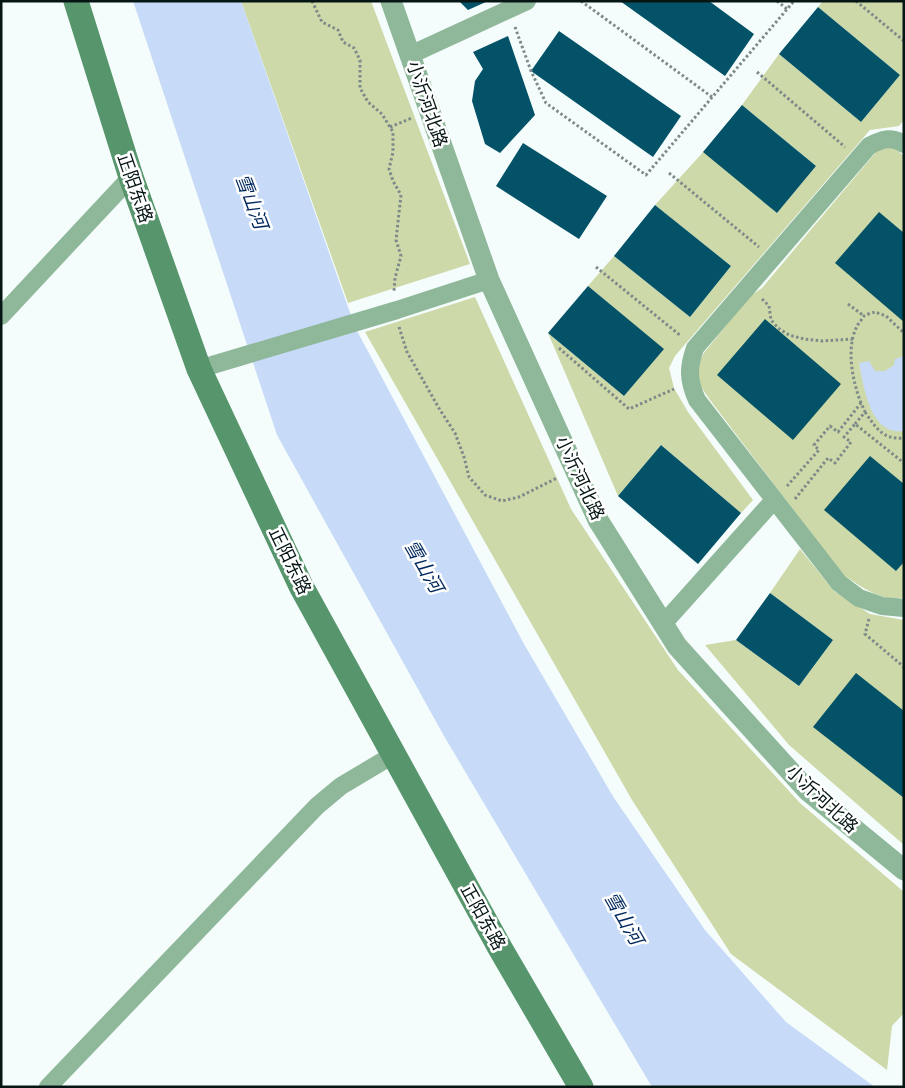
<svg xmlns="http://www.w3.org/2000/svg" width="905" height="1088" viewBox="0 0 905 1088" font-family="'Source Sans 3','Noto Sans SC',sans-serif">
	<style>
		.green { fill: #cdd9a9 }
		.water { fill: #c7dbf8 }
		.building { fill: #035267 }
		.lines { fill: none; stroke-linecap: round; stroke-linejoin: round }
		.path { stroke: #7e8a89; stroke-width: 3; stroke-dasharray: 2.5 2.5; stroke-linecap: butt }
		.minor { stroke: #8fb89a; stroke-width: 18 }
		.tertiary { stroke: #8fb89a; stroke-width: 21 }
		.secondary { stroke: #57966c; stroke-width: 25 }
		.labels { text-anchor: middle; stroke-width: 5; stroke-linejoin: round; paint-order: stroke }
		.street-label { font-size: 18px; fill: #061615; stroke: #fff }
		.water-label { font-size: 19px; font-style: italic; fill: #00285d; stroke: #fff }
	</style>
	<rect width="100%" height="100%" fill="#f5fdfc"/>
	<path class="green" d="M241,1H371L470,264L348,303Z
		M823,1H904V120L899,126L870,130L675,356L669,368L674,388L688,412L753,500L741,513L661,445L618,496L548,333L624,396L663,349L588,286L614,256L690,317L731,266L655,205L705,150L777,213L816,166L742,105L779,54L861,122L900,75L818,7Z
		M884,147L894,148L904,156V598C881,602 860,586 842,574L710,400L699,384L697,367L703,354L750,296L762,288L876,152Z
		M475,297L571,509L678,670L800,803L904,892V1013L892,1026L887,1070L731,954L632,800L365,332Z
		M800,549L834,591L870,614L904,620V845L789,745L705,645L736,640L799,686L833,640L770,593Z"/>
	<path class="water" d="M133,1H241L355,327L524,644L614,798L705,930L786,1022L875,1087H652L444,736L277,435Z
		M904,356V431C870,436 864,387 859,363L869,361L875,371H885L894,365L895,359Z"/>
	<path class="building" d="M459,1H488L468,10Z
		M620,1H709L754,34L725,76Z
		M818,7L900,75L861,122L779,54Z
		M559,31L681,116L653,157L531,71Z
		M508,36L535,115L500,153L485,144L472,101L475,81L483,69L473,52Z
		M742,105L816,166L777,213L703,152Z
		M523,143L607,196L579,239L496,186Z
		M655,205L731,266L690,317L614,256Z
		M879,212L904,233V322L835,263Z
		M588,286L664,349L624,396L548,333Z
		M765,319L841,384L793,440L717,375Z
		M661,445L741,513L698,564L618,496Z
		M870,456L904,484V562L896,571L824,510Z
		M770,593L833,640L799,686L736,640Z
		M856,673L904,711V798L813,727Z"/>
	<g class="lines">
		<path class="path" d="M312,1L322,22L338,30L343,42L354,48L360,60V88L368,102L382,114L393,132V152L389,169L393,181L401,195L396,240L401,256L395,278L394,291
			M581,1L712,97
			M777,1L787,9
			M856,1L904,41
			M515,27L531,71L546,103L646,175L794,1
			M757,72L845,147
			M390,127L412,118
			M669,173L759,247
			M596,267L681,336
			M762,299L769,306L771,320L778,328L789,335L804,339L822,341L853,339
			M848,304L864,316
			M399,327L407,352L440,410L455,433L464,457L469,477L485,495L502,501L519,497L557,478
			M559,348L629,409L674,389
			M861,403C852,380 845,344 859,323C861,321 862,318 864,316C867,314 872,313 875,312L886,316L904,333
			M865,412C876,428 883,440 904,438
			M787,486L819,450L814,445L830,426L838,432L861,403L865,412L855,424
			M795,499L828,458L835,463L851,442L844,437L855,424L904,463
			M869,619L865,634L904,667"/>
		<path class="minor" d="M410,55L527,1
			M904,144C891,136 882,139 869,146L695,348C688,368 688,380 697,400L839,583L859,598L882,606L904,608
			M1,316L131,177
			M199,369L397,310L489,280
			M663,624L774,500
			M48,1087L317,806L341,786L393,755"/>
		<path class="tertiary" d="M391,1L489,280L598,520L677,646L808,791L904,870"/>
		<path class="secondary" d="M76,1L131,177L199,369L301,586L500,948L581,1087"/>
	</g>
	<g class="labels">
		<g class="street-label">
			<text transform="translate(427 104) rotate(71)" y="6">小沂河北路</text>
			<text transform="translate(135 188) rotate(71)" y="6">正阳东路</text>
			<text transform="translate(580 478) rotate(65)" y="6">小沂河北路</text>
			<text transform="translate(290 561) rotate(64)" y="6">正阳东路</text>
			<text transform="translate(822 799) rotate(43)" y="6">小沂河北路</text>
			<text transform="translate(483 917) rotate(61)" y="6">正阳东路</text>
		</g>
		<g class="water-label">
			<text transform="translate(252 201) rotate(69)" y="7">雪山河</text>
			<text transform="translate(424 566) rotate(60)" y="7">雪山河</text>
			<text transform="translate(624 918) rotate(60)" y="7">雪山河</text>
		</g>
	</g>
	<rect width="905" height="1088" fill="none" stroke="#061615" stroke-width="5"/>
</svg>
